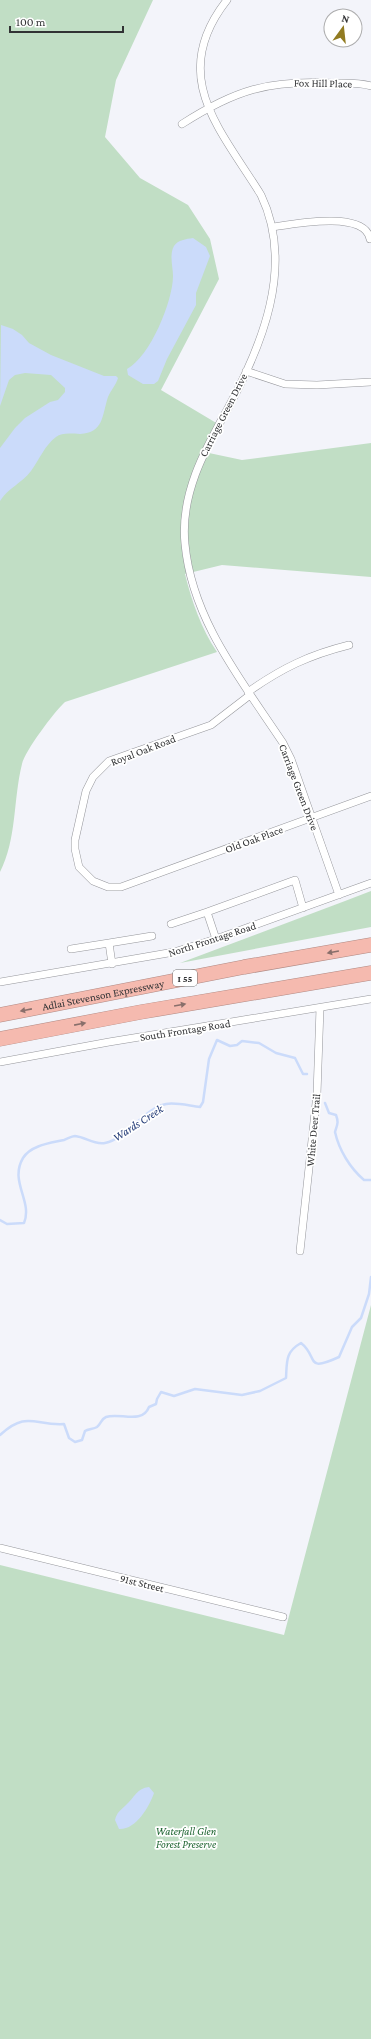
<svg xmlns="http://www.w3.org/2000/svg" width="371" height="2039" viewBox="0 0 371 2039" font-family="'Crimson Pro',serif">
	<style>
		.green { fill: #c1dec5 }
		.water { fill: #cbdbfa }
		.lines { fill: none; stroke-linecap: round; stroke-linejoin: round }
		.stream { stroke: #cbdbfa; stroke-width: 2.5 }
		.street-casing { stroke: #95969b; stroke-width: 8 }
		.highway-casing { stroke: #b08a84; stroke-width: 15 }
		.street { stroke: #fff; stroke-width: 7 }
		.highway { stroke: #f5baaf; stroke-width: 14 }
		.oneway { fill: #896f6b }
		.labels { text-anchor: middle; stroke-width: 3.5; stroke-linejoin: round; paint-order: stroke }
		.shield { fill: #fff; stroke: #6f7071; stroke-width: 1 }
		.shield-label { font-size: 10px; font-weight: bold; fill: #313234 }
		.street-label { font-size: 11px; fill: #313234; stroke: #fff }
		.park-label { font-size: 11px; font-style: italic; fill: #206633; stroke: #fff }
		.water-label { font-size: 12px; font-style: italic; fill: #213975; stroke: #fff }
	</style>
	<rect width="100%" height="100%" fill="#f3f4fa"/>
	<path class="green" d="M0,0H153L116,80L105,137L140,178L188,205L210,239L219,279L161,390L223,427L209,453L242,460L371,443V577L222,565L185,574C192,602 201,628 217,652L65,702C54,712 25,751 22,764C13,800 17,839 0,872Z
		M371,891V927L180,963L345,901Z
		M371,1305V2039H0V1565L284,1635Z"/>
	<path class="water" d="M193,238L206,247L210,256L196,293V305L167,359L158,381L154,384H143L128,375L127,369C150,357 173,301 173,276C173,267 169,255 174,246C178,240 186,239 193,238Z
		M1,325L13,329L22,335L29,343L51,355L104,376H116L118,378C116,385 111,390 108,397C102,415 104,433 80,434C73,434 62,432 56,437C45,445 39,460 31,471C22,483 8,488 0,501V448L15,428L25,418L50,402L58,400L65,392V388L51,375L25,373L15,375L9,380L0,406Z
		M149,1787L154,1793C149,1807 136,1830 119,1829L115,1820C117,1812 120,1811 126,1805C134,1798 137,1788 149,1787Z"/>
	<g class="lines">
		<path class="stream" d="M325,1103L329,1113L336,1115C339,1123 337,1125 335,1132C339,1150 350,1168 364,1180H371
			M0,1220L7,1224L24,1223C33,1201 9,1182 23,1158C31,1145 51,1143 64,1140C67,1139 72,1136 75,1136C86,1137 93,1145 105,1143C127,1139 144,1108 166,1104C176,1102 190,1106 200,1107L203,1102L209,1059L217,1040L230,1046L237,1045L242,1041L259,1043L276,1053L295,1058L303,1074H307
			M0,1435C27,1410 35,1426 64,1424L69,1438L75,1442L82,1440L85,1431C88,1429 94,1429 97,1427C101,1424 101,1419 106,1417C119,1412 142,1425 149,1407L156,1404L157,1399L161,1392L174,1396L195,1389L242,1395L260,1391L286,1378C287,1362 285,1352 301,1343C319,1357 304,1373 339,1357L352,1327L361,1318L369,1294L371,1277"/>
		<g class="street-casing">
			<path id="street" d="M227,0C167,76 221,130 261,195C295,266 262,346 227,410C204,451 180,495 185,544C192,620 242,681 283,743L291,759L339,895
				M182,124C235,90 268,80 332,83C344,83 359,82 371,86
				M273,227C293,224 365,210 370,239
				M246,371L285,384L317,385L371,382
				M248,692C282,668 309,655 349,645
				M250,695L211,725L109,761L93,777L86,791L75,840V849L79,867L93,881L108,887H121L371,796
				M171,924L207,912
				M216,939L207,912L295,880L303,908
				M71,949L109,943
				M112,964L109,943L152,936
				M0,982L174,952L216,939L371,883
				M0,1062L109,1042L371,999
				M300,1251L317,1094L320,1008
				M0,1548L283,1617"/>
		</g>
		<g class="highway-casing">
			<g id="highway">
				<path id="s1" d="M0,1015L244,967L371,945"/>
				<path d="M0,1039L141,1012L371,973"/>
			</g>
		</g>
		<use href="#street" class="street"/>
		<use href="#highway" class="highway"/>
	</g>
	<defs><path id="oneway-solid" d="M-6-.8H1V-3.2L6.5 0L1 3.2V.8H-6Z"/></defs>
	<g class="oneway">
		<use href="#oneway-solid" transform="translate(333 952) rotate(170)"/>
		<use href="#oneway-solid" transform="translate(180 1005) rotate(-10)"/>
		<use href="#oneway-solid" transform="translate(26 1010) rotate(169)"/>
		<use href="#oneway-solid" transform="translate(80 1024) rotate(-11)"/>
	</g>
	<g class="labels">
		<rect class="shield" x="173" y="970" width="24" height="16" rx="3"/>
		<g class="shield-label">
			<text x="185" y="982">I 55</text>
		</g>
		<g class="street-label">
			<text transform="translate(323 83) rotate(1)" y="4">Fox Hill Place</text>
			<text transform="translate(223 415) rotate(-63)" y="4">Carriage Green Drive</text>
			<text transform="translate(143 750) rotate(-21)" y="4">Royal Oak Road</text>
			<text transform="translate(299 787) rotate(69)" y="4">Carriage Green Drive</text>
			<text transform="translate(254 839) rotate(-20)" y="4">Old Oak Place</text>
			<text transform="translate(212 939) rotate(-18)" y="4">North Frontage Road</text>
			<text dy="4" stroke="none"><textPath href="#s1" startOffset="105">Adlai Stevenson Expressway</textPath></text>
			<text transform="translate(185 1030) rotate(-9)" y="4">South Frontage Road</text>
			<text transform="translate(313 1130) rotate(-85)" y="4">White Deer Trail</text>
			<text transform="translate(142 1583) rotate(14)" y="4">91st Street</text>
		</g>
		<g class="park-label">
			<text x="186" y="1835">Waterfall Glen<tspan x="186" dy="13">Forest Preserve</tspan></text>
		</g>
		<g class="water-label">
			<text transform="translate(138 1123) rotate(-33)" y="4">Wards Creek</text>
		</g>
	</g>
	<g transform="translate(343 28) rotate(15)"><circle r="19" fill="#ffffff" stroke="#adadae"/>
	<path d="M0-3L7 15L0 10L-7 15Z" fill="#917b21"/>
	<text y="-6" font-size="11" font-weight="bold" text-anchor="middle" fill="#313234">N</text>
	</g>
	<path d="M10 26v6h113v-6" fill="none" stroke="#313234" stroke-width="2"/>
	<text x="16" y="26" font-size="12" fill="#313234" stroke="#ffffff" stroke-width="3" paint-order="stroke">100 m</text>
</svg>
